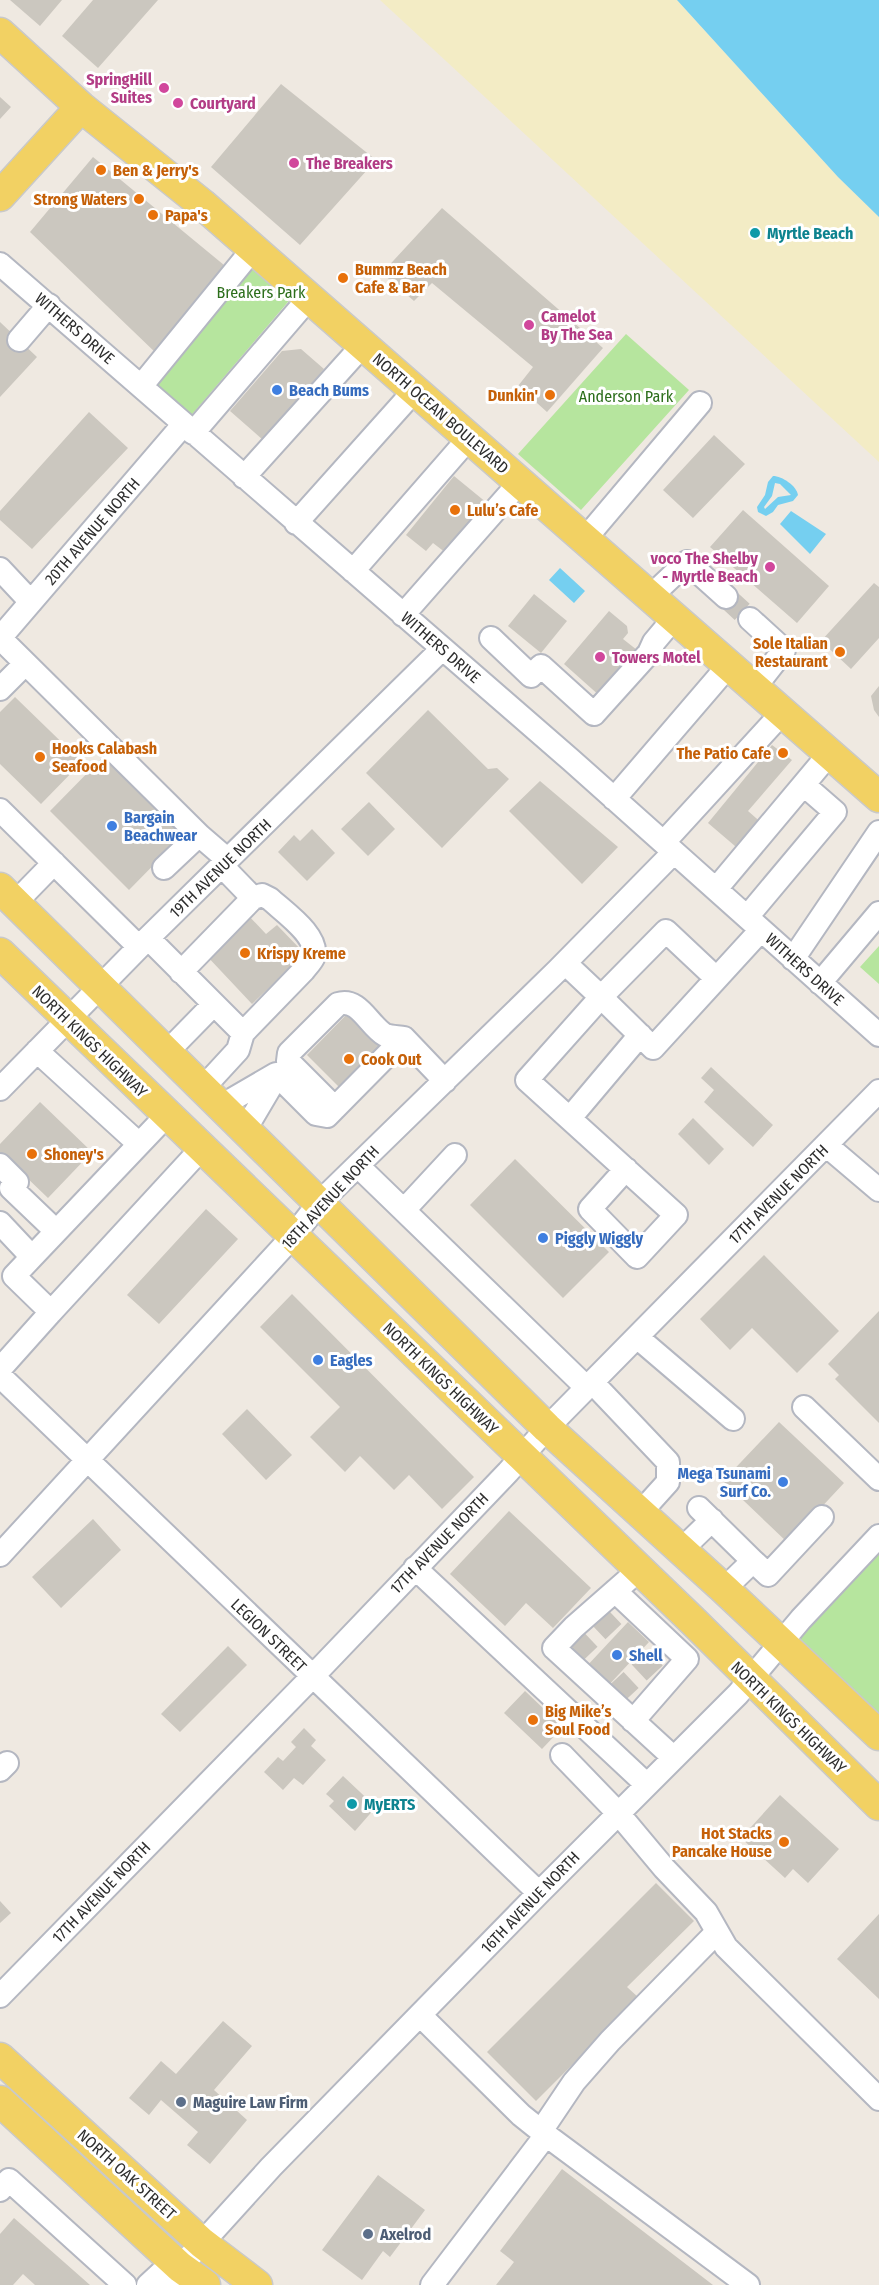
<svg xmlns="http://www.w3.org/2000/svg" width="879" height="2285" viewBox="0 0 879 2285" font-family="'Fira Sans Condensed',sans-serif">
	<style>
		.green { fill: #b6e59e }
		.sand { fill: #f3ecc5 }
		.water { fill: #75cff0; fill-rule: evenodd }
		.building { fill: #cbc7bf }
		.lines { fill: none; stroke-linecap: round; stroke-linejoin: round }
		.minor-tunnel { stroke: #c8c4bd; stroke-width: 22; stroke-dasharray: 22 11; stroke-linecap: butt }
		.minor-casing { stroke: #b4b7c1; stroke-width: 26 }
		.major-casing { stroke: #c9c9c9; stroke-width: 33 }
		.minor { stroke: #fff; stroke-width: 22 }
		.major { stroke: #f2d163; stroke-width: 30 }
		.hotel-dot { fill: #d1479c; stroke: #fff; stroke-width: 2 }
		.food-dot { fill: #e8710a; stroke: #fff; stroke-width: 2 }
		.culture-dot { fill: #0f9aa8; stroke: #fff; stroke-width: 2 }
		.shop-dot { fill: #3f7fe0; stroke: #fff; stroke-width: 2 }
		.service-dot { fill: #5c6f8a; stroke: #fff; stroke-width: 2 }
		.labels { text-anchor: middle; stroke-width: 6; stroke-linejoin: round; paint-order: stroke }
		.hotel-label { font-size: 16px; font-weight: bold; fill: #b23c85; stroke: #fff; text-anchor: start }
		.food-label { font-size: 16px; font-weight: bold; fill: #c56008; stroke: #fff; text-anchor: start }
		.culture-label { font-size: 16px; font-weight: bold; fill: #0d838f; stroke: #fff; text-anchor: start }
		.park-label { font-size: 16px; fill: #2c6e1b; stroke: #fff }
		.street-label { font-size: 16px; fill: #2e2e2e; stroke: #fff }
		.shop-label { font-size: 16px; font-weight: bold; fill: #366cbe; stroke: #fff; text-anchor: start }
		.service-label { font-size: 16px; font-weight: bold; fill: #4e5e75; stroke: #fff; text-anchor: start }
	</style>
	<rect width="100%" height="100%" fill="#efe9e1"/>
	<path class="green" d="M258,253L299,289L183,425L146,391Z
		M626,334L689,390L581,510L518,454Z
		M879,946V984L860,967Z
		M879,1536V1735L781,1642Z"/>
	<path class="sand" d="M380,0H677L838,177L879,217V462Z"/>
	<path class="water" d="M677,0H879V217L838,177Z
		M773,476C782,476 797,486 798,495L793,501L778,505L773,512L766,516L758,512L757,507L765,495L768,482ZM775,483L780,484L791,495L778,497L765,509L764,507L772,496Z
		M791,511L826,534L810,554L780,524Z
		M560,568L585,591L574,603L549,580Z"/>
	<path class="building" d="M10,0H62L40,26Z
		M93,0H158L98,68L62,36Z
		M281,84L376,160L300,245L211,167Z
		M0,97L11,107L0,119Z
		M93,157L230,270L158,355L30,232Z
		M442,208L603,348L547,412L518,386L533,367L432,283L414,301L382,273Z
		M0,322L37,357L0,397Z
		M301,349L324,369L263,440L230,411L282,351Z
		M89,412L128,448L32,549L0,520V511Z
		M714,435L745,464L693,518L663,490Z
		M454,476L487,503L446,553L433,543L426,551L406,535Z
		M743,510L829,586L797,623L710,547Z
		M874,583L879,587V638L851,669L821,641Z
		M534,594L567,621L541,653L508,626Z
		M609,611L627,626L628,633L623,639L637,650L601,697L564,664Z
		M879,686V717L874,710L871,696Z
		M15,697L82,762L41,804L0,764V712Z
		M428,710L488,769L497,768L509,779L442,848L366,773Z
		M772,745L792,760L748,811L764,825L742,852L708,823Z
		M104,756L183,835L129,890L50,811Z
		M540,781L618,847L582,884L509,811Z
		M369,802L395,829L368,856L341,829Z
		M312,829L335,853L307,881L278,852L294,835L300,841Z
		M247,914L266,934L277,925L305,954L252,1004L205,954Z
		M350,1011L384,1044L340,1088L307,1055Z
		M711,1067L773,1125L753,1147L704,1102L714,1090L701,1078Z
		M40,1102L92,1152L48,1198L0,1152V1144Z
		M693,1118L724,1149L709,1165L678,1134Z
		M515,1159L609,1252L563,1298L470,1205Z
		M206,1209L238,1239L159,1324L127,1295Z
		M764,1255L839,1331L797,1373L752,1328L730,1350L700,1319Z
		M292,1294L474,1477L442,1509L409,1475L394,1490L360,1456L345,1472L310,1437L340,1407L260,1327Z
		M879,1311V1423L835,1379L839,1375L828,1364Z
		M247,1409L292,1455L266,1480L222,1434Z
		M779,1422L844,1483L788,1543L723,1481Z
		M509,1511L591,1588L553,1628L526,1603L505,1626L450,1574Z
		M93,1519L121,1550L61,1608L32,1577Z
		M628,1622L649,1642L606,1688L585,1668Z
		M228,1646L247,1665L180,1732L161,1714Z
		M525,1691L563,1727L542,1749L504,1713Z
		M304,1728L316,1740L311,1746L326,1760L303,1785L294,1778L283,1790L264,1772L278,1757L283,1761L296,1747L291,1742Z
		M343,1776L376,1807L355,1831L329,1806L334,1801L326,1794Z
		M780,1795L839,1849L808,1883L793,1869L785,1878L741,1838Z
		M656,1883L694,1921L627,1987L639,1998L536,2101L487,2052Z
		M0,1901L11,1913L0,1923Z
		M879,1914V1999L837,1959Z
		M223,2021L252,2046L214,2090L247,2120L210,2164L187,2145L198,2132L161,2100L149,2115L129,2098L161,2061L176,2074Z
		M562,2169L713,2285H496L514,2262L500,2251Z
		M378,2175L425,2210L390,2257L383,2251L362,2280L322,2250Z
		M14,2218L90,2285H35L23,2274L13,2285H0V2234Z"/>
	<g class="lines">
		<path class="minor-tunnel" d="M726,597L750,619
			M574,1654L616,1614
			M615,1695L658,1655"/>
		<g class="minor-casing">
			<path id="minor" d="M0,264L571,760L879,1035
				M19,340L49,305
				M142,385L253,249
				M193,433L309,298
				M244,477L363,345
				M296,523L415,390
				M585,539L700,403
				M0,569L31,602
				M353,571L469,438
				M651,596L687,562L726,597
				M403,615L520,482
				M750,619L784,650L755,687
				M0,638L199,835L228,860
				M0,638L183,425
				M491,638L531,676L541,666L594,714L649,653L654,642L675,617
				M0,689L25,664
				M614,799L729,665
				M0,810L139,947
				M664,842L783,712
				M222,866L253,898
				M164,868L199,835
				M716,889L830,753
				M15,903L54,863
				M747,917L835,812L804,785
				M148,938L243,1033
				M793,959L879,832
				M565,963L601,997L527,1080C577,1125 626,1170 676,1215L637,1257L590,1209L626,1169
				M181,972L253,898L262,895L270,899C284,912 321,937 313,958C311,962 307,966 304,970L243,1033L238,1050L203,1088
				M716,978L666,931L601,997L653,1048L761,930
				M820,983L879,913
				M37,1051L139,1144
				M167,1052L214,1004
				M0,1089L148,938L442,649
				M221,1106L276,1074L316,1114L327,1116L404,1038L445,1081
				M335,1108L288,1061L289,1053L338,1004C359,997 369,1026 385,1035C390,1037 399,1037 404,1038
				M570,1118L640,1035
				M245,1130L271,1086L273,1078
				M826,1145L879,1190
				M0,1165L17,1182L11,1188L56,1231
				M358,1166L587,1388
				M404,1210L455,1155
				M0,1223L32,1257L14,1276L51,1312L202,1148
				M32,1257L167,1115
				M637,1337L733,1419
				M0,1369L51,1312
				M0,1376L539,1893
				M592,1382L668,1462V1482L640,1513
				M804,1407L879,1479
				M699,1508L753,1561L724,1589
				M681,1550L712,1520
				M0,1555L294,1235L319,1203L558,970L674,852
				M753,1561L768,1575L822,1517
				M415,1568L646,1784
				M639,1570L574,1627L554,1648L674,1758
				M615,1591L687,1659L633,1721
				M562,1755L618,1813L664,1868L706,1912L726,1947L879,2099
				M0,1770L7,1763
				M0,1996L312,1677L508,1472L547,1428L879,1091
				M420,2015L521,2115L546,2135L748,2285
				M541,2131L574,2082L610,2041L717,1932
				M0,2190L9,2180L125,2285
				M148,2285L161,2273L174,2274
				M173,2285L174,2274L271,2167L539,1893L738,1694L801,1619L879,1536
				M432,2285L546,2135"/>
		</g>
		<g class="major-casing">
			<path id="major" d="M0,33L81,107L202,204L879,797
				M0,196L81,107
				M0,888L547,1428L724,1589L879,1735
				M0,953L694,1622L879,1805
				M0,2058L202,2243L257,2285
				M0,2101L180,2267L205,2285"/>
		</g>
		<use href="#minor" class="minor"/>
		<use href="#major" class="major"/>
	</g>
	<g class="hotel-dot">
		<circle cx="164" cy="88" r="6"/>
		<circle cx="178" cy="103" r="6"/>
		<circle cx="294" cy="163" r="6"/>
		<circle cx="529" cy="325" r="6"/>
		<circle cx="770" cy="567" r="6"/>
		<circle cx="600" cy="657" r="6"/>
	</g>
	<g class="food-dot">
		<circle cx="101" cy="170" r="6"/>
		<circle cx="139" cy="199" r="6"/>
		<circle cx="153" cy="215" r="6"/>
		<circle cx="343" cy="278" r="6"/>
		<circle cx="550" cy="395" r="6"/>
		<circle cx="455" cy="510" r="6"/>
		<circle cx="840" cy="652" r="6"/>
		<circle cx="783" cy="753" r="6"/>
		<circle cx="40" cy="757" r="6"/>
		<circle cx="245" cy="953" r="6"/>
		<circle cx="349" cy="1059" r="6"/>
		<circle cx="32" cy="1154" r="6"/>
		<circle cx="533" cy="1720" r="6"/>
		<circle cx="784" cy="1842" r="6"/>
	</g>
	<g class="culture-dot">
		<circle cx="755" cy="233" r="6"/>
		<circle cx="352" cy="1804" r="6"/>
	</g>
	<g class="shop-dot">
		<circle cx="277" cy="390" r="6"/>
		<circle cx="112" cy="826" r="6"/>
		<circle cx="543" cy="1238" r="6"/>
		<circle cx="318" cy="1360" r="6"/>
		<circle cx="783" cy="1482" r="6"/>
		<circle cx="617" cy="1655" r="6"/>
	</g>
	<g class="service-dot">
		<circle cx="181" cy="2102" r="6"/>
		<circle cx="368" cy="2234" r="6"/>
	</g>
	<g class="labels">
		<g class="hotel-label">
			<text x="152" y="85" text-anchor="end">SpringHill<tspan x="152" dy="18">Suites</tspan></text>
			<text x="190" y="109">Courtyard</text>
			<text x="306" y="169">The Breakers</text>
			<text x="541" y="322">Camelot<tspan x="541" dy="18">By The Sea</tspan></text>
			<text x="758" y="564" text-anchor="end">voco The Shelby<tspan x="758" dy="18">- Myrtle Beach</tspan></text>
			<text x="612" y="663">Towers Motel</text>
		</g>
		<g class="food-label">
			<text x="113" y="176">Ben &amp; Jerry's</text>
			<text x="127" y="205" text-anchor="end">Strong Waters</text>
			<text x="165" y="221">Papa's</text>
			<text x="355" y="275">Bummz Beach<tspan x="355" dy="18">Cafe &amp; Bar</tspan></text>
			<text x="538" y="401" text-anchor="end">Dunkin'</text>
			<text x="467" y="516">Lulu’s Cafe</text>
			<text x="828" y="649" text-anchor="end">Sole Italian<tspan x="828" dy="18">Restaurant</tspan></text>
			<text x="52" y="754">Hooks Calabash<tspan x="52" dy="18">Seafood</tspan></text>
			<text x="771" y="759" text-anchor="end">The Patio Cafe</text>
			<text x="257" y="959">Krispy Kreme</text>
			<text x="361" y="1065">Cook Out</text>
			<text x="44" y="1160">Shoney's</text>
			<text x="545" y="1717">Big Mike’s<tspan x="545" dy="18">Soul Food</tspan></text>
			<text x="772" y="1839" text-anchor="end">Hot Stacks<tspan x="772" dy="18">Pancake House</tspan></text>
		</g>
		<g class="culture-label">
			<text x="767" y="239">Myrtle Beach</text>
			<text x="364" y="1810">MyERTS</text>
		</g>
		<g class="park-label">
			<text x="261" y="298">Breakers Park</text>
			<text x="626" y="402">Anderson Park</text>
		</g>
		<g class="street-label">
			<text transform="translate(75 328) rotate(41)" y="6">WITHERS DRIVE</text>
			<text transform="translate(441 413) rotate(41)" y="6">NORTH OCEAN BOULEVARD</text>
			<text transform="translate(92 531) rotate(-49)" y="6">20TH AVENUE NORTH</text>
			<text transform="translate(441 647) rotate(41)" y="6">WITHERS DRIVE</text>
			<text transform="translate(220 868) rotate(-44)" y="6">19TH AVENUE NORTH</text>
			<text transform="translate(805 969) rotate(42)" y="6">WITHERS DRIVE</text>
			<text transform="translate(90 1041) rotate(44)" y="6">NORTH KINGS HIGHWAY</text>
			<text transform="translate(778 1194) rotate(-45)" y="6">17TH AVENUE NORTH</text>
			<text transform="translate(330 1197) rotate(-47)" y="6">18TH AVENUE NORTH</text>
			<text transform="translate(441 1378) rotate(44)" y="6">NORTH KINGS HIGHWAY</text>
			<text transform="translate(439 1543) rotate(-46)" y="6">17TH AVENUE NORTH</text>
			<text transform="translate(269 1635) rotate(44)" y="6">LEGION STREET</text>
			<text transform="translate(789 1717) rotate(44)" y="6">NORTH KINGS HIGHWAY</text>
			<text transform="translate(101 1892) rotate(-46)" y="6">17TH AVENUE NORTH</text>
			<text transform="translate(530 1902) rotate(-46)" y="6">16TH AVENUE NORTH</text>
			<text transform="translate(127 2174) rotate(42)" y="6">NORTH OAK STREET</text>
		</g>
		<g class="shop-label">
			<text x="289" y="396">Beach Bums</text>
			<text x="124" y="823">Bargain<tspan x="124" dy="18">Beachwear</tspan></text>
			<text x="555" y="1244">Piggly Wiggly</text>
			<text x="330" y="1366">Eagles</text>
			<text x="771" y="1479" text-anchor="end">Mega Tsunami<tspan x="771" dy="18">Surf Co.</tspan></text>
			<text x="629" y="1661">Shell</text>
		</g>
		<g class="service-label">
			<text x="193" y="2108">Maguire Law Firm</text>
			<text x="380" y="2240">Axelrod</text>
		</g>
	</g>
</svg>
